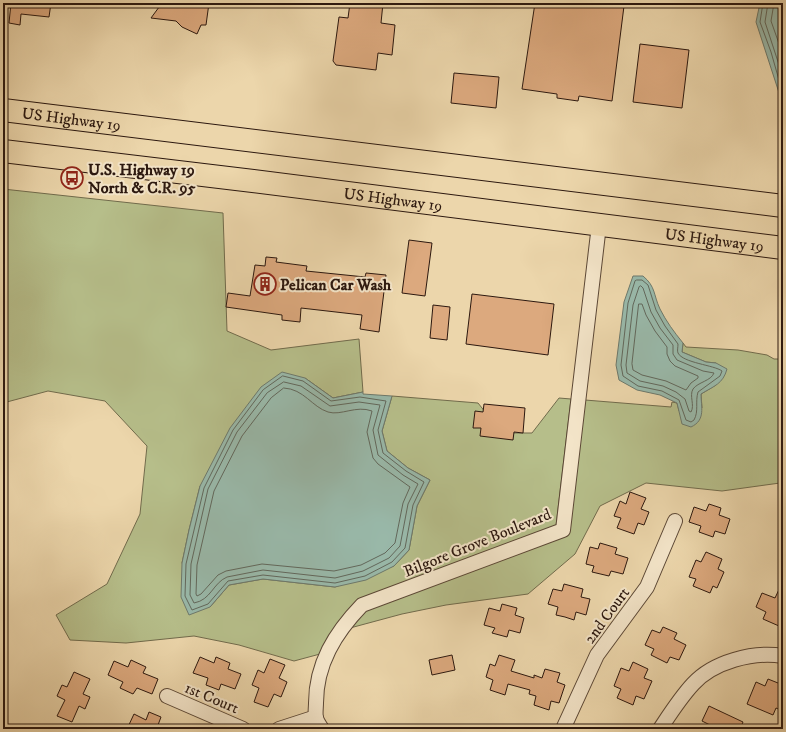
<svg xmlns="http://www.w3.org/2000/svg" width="786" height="732" viewBox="0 0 786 732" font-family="'IM FELL DW Pica',serif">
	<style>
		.green { fill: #b6be8a; stroke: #716b4c }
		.water { fill: #99b9aa; stroke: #6d796c }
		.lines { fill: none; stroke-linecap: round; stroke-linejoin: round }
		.shore { stroke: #62685c; stroke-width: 1 }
		.building { fill: #dca97e; stroke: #2c180f }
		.minor-casing { stroke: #5c4836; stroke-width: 16 }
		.trunk-casing { stroke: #2c180f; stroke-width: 24 }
		.minor { stroke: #f3e4c8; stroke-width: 14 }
		.trunk { stroke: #ecd6ab; stroke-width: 22 }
		.labels { text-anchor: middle; stroke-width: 4; stroke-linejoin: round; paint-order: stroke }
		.street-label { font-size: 16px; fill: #2c180f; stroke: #f3e4c8 }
		.poi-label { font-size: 16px; font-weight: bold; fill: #2c180f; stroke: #f3e4c8; text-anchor: start }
	</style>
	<rect width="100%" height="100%" fill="#ecd6ab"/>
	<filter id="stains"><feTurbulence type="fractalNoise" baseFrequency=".005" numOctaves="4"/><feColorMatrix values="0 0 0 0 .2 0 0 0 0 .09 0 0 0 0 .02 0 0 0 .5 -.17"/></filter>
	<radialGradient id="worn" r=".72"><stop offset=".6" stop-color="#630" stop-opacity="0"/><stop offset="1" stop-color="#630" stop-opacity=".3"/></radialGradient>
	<path class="green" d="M3,189L223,213L227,331L271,350L359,339L363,392L333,398L305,378L200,486L189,530L182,563L210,607L229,585L263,579L335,587L394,566L409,550L417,506L430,480L408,468L387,451L382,431L392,396L478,403L502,433H532L559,398L571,399L556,526L356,601C339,620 331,631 320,654L294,661L239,645L194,636L126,643L70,640L56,615L107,584L140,514L147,446L105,401L48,391L3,403Z
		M683,343L686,347L738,350L767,355L774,359H783V458L780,483L722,491L646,483L600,506L575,554L528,594L446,605L402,614L350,628L366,610L565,536L585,400L671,407L672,402L677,403L679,411L702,408L701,394L716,385V363L706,362L682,352Z"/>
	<path class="water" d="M760,3H783V105L756,22Z
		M633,276H643C656,287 653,294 660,309C666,321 674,332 683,343L682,352L706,362L716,363L727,369C723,384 714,386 701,394C701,407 706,420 691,427L682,424L677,403L660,395L637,390L619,380L616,365L624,302Z
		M282,372L305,378L333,398L363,392V394L392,396L382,431L387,451L408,468L430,480L417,506L409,550L394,566L366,580L335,587L263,579L229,585L210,607L189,615L181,597L182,563L189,530L200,486L230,428L261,387Z"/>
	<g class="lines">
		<path class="shore" d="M763,3L760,22L771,52L783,94
			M768,3L765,22L783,77
			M774,3L771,21L783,55
			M637,280H642L648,285L656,310L665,326L678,344C678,347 677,351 678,353C683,363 714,365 722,371L720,376L698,392C695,402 699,411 694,420L691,422L686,420L679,400L662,391L638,386L623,376L621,365L628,303L635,281Z
			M641,286L643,288L651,312L660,328L673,345V354L677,360L703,371L714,373C711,381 698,382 693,389C689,396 695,405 691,412L689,411L685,399L676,392L663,386L640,381L627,373L626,365L633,305L639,287Z
			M639,304H642L646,315L655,331L667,347V354L670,361L675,366L698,376V378L691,383L686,390L666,381L642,375L633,370L632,364Z
			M283,376L303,381L331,401L360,397L386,401L378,430L383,453L406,471L424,482L413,505L405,548L392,562L365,576L335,583L263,575L228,581L208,604L192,610L185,596L186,564L204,488L233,430L263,390Z
			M284,382L301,386L330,406L359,402L380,405L373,430L378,455L403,475L418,484L408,504L400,546L389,558L363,571L335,578L263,570L227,577C213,583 211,600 194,603L190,595L191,564L208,489L237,432L267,393Z
			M284,388C304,389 312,407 328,412C341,416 356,405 372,411L367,432L373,458L378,464L410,487L403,503L395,543L385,553L361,565L334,571L262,564L226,571L218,575L201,594L197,596L196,594L197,565L214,491L242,436L271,398Z"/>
	</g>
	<path class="building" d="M11,3H51L49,17L21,14L20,25L9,23Z
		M162,3H209L206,25H201L197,34L182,27L176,21L151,18Z
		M350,3H383L381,23L395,25L392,55L378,53L376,70L336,65L333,61L339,17L348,18Z
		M535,3H599L624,6L612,101L579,96L578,101L557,98V94L522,89Z
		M640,44L689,50L682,108L633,102Z
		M454,73L499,77L496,108L451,103Z
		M409,240L432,243L425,296L402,293Z
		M266,257L277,258L276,262L307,266L306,271L365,277L366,273L386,275L379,332L360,329L362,315L301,308L300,322L282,320V315L226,307L228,293L250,296L255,265L265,266Z
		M472,294L554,304L548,355L466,344Z
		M433,305L450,307L447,340L430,338Z
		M484,404L525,408L523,433L514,432L513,440L480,436L481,428H473L475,411L483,412Z
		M630,492L646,498L641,509L649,512L644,525L638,523L634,534L617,528L621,518L614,516L620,501L626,504Z
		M709,504L721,508L719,515L730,519L725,534L715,531L713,537L699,532L701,526L689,522L694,507L706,511Z
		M600,543L617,548L615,554L628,558L623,574L611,571L609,576L592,572L594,566L586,564L590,547L598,549Z
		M706,552L722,559L718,569L724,572L717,588L713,586L710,593L693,586L696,579L689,577L696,560L701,562Z
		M783,581V617L779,626L763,619L766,612L756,607L762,593L775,598Z
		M564,584L583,589L581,597L590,599L586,615L576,612L574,620L565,617L556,615L558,607L548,604L553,589L562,591Z
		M502,604L517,608L515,615L524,618L520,633L509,630L507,637L492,633L495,628L484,625L489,608L500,611Z
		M663,627L677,633L674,639L686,645L679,660L670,657L667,663L651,655L654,649L645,645L652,630L660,633Z
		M452,655L455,670L432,675L429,660Z
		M499,655L515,660L511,671L534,678V675L542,678L545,669L560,673L557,682L565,685L559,703L551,701L549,710L534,705L536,696L529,694L530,690L508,684L505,695L490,690L493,680L486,677L490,664L495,666Z
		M200,657L214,663L216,657L230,663L228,669L241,674L235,689L221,684L219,690L206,685L208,678L193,673Z
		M270,659L285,665L279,678L287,682L281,697L274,694L268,707L254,702L259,688L252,685L258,670L264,673Z
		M131,660L146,667L143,673L158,679L152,694L137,688L133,694L120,688L123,682L108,675L114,661L128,667Z
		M633,662L648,669L644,678L652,681L644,699L636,696L633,705L617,698L621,689L614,686L621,668L629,671Z
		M74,672L90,679L83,694L90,697L85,709L79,706L72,722L57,716L65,700L57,696L62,685L67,687Z
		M768,679L783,685V711L776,708L773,715L747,704L756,682L765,686Z
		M709,706L743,722L740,729H709L710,725L702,721Z
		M149,712L161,717L158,725L168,729H127L134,714L146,720Z"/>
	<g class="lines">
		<g class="minor-casing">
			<path id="minor" d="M167,696L243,729
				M279,729L316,717
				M322,729C320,726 317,722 316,718C315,714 316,707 316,703C316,664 335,633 362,605L563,530L599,225
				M563,729L597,655L647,587L675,521
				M660,729C670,714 680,698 693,684C713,662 753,651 783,656"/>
		</g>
		<g class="trunk-casing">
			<g id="trunk">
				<path id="s1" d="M3,110L783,206"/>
				<path id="s2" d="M3,151L253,181L783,248"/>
			</g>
		</g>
		<use href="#minor" class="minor"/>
		<use href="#trunk" class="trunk"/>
	</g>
	<defs>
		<g id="bus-ring" transform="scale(1.15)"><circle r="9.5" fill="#f3e4c8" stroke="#8f2418" stroke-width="1.5"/><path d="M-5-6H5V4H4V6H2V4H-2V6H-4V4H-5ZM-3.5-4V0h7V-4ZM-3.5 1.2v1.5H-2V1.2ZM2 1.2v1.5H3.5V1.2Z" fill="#8f2418"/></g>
		<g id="building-ring" transform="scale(1.15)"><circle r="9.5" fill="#f3e4c8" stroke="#8f2418" stroke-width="1.5"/><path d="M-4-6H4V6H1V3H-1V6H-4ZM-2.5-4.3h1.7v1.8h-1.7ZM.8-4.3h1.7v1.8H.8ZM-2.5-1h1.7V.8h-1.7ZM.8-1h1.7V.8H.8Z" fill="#8f2418"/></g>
	</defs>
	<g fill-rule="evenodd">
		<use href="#bus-ring" x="72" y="178"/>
		<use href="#building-ring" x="265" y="284"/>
	</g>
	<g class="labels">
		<g class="street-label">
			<text dy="6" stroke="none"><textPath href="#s1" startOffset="69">US Highway 19</textPath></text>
			<text dy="6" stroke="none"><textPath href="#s2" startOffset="393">US Highway 19</textPath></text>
			<text dy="6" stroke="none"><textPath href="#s2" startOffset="717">US Highway 19</textPath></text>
			<text transform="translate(477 542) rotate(-22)" y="6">Bilgore Grove Boulevard</text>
			<text transform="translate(606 615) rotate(-54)" y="6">2nd Court</text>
			<text transform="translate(212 697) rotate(23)" y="6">1st Court</text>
		</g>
		<g class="poi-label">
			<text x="88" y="175">U.S. Highway 19<tspan x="88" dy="18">North &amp; C.R. 95</tspan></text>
			<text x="280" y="290">Pelican Car Wash</text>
		</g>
	</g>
	<rect width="786" height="732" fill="none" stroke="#ecd6ab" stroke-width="16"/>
	<rect x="4" y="4" width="778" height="724" fill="none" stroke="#2c180f" stroke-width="2"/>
	<rect x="8" y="8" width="770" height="716" fill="none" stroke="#2c180f"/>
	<rect width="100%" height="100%" filter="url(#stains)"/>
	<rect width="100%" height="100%" fill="url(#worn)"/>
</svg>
